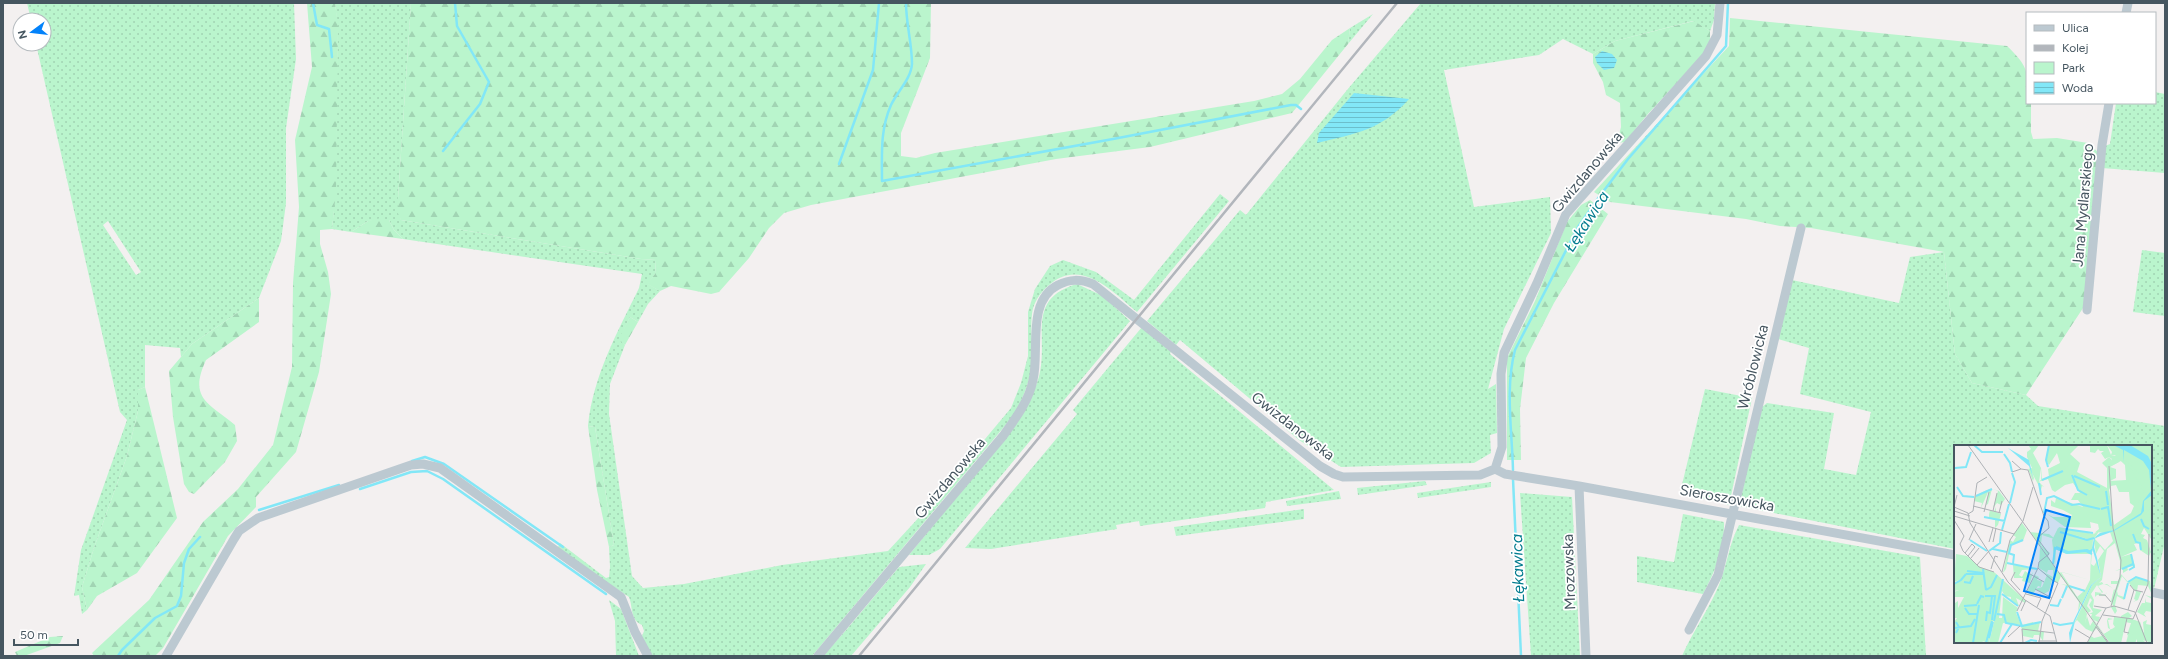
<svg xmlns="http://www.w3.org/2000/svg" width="2168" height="659" viewBox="0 0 2168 659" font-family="Figtree,sans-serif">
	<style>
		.green { fill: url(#green-dots); fill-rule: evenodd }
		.forest { fill: url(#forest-firs) }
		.water { fill: url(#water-rules) }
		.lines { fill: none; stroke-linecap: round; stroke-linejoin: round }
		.stream { stroke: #82e7f7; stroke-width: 2.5 }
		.minor { stroke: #bcc9d1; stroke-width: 9 }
		.rail { stroke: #b2b6bc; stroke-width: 2.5 }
		.labels { text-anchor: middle; stroke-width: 3.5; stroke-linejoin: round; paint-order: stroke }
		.street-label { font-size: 15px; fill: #465660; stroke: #fff }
		.water-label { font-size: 16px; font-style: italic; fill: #047c8f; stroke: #fff }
		.inset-river { fill: none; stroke: #82e7f7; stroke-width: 2 }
		.inset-road { fill: none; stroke: #aeb2b6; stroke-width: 1 }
		.view { fill: #0382fa; fill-opacity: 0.15; stroke: #0382fa; stroke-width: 2 }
		.inset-edge { fill: none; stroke: #465660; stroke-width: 2 }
	</style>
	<defs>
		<pattern id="green-dots" width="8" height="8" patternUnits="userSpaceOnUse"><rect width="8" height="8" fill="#baf5cd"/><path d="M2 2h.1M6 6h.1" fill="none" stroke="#a1d4b3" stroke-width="1.8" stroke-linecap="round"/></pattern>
		<pattern id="forest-firs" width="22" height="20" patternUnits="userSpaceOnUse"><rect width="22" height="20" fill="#baf5cd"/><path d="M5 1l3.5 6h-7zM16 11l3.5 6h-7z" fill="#a1d4b3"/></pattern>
		<pattern id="water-rules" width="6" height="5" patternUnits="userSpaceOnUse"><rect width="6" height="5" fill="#82e7f7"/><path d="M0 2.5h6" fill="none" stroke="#6cbecb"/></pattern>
	</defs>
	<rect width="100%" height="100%" fill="#f3f0f0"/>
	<path class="green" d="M27,3H294L296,59L286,128V203L281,241L259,298L192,344L181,357L180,348L145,345V387L138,390V411L127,456L94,548L82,587L87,610L82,614L79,595L74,596L81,550L127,420L120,412L36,44H44V20H31ZM108,221L141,272L136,275L103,225Z
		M335,3H411L398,198L401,220L641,259L656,260L655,274L648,284L660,291L648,304L638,322L630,317L619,340L625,345L610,384L609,414L632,576L643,588L684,584L782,565L888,551L923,513L1011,408L1021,383L1028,356V312L1035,289L1050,266L1063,260L1096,272L1134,300L1220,194L1229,201L1137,312C1113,292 1080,256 1048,286C1040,293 1033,303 1032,314C1030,329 1033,345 1032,360C1031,380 1023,398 1014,415L812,656H651L642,636L644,631L642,625C630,620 633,607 629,597L557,549L560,543L606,578L609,577L610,567L609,547L614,545L595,427L588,426C593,376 617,333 639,288L642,274L403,239L394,230L389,220L368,221L351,232L332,229C337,183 336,138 336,92C337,62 339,33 335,3Z
		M1421,3H1715L1714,20L1710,31L1693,21L1615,41L1593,54L1563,39L1539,55L1444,70L1474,207L1550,197L1551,233L1504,329L1488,389L1496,384L1497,433L1490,435L1491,453L1474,463L1341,467L1299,440L1180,340L1176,345L1147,321L1240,210L1246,215L1347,90Z
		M1373,14L1348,44L1350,28Z
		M2155,92L2165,94V173L2102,168L2105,146L2110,144L2116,103H2155Z
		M2142,250L2165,253V316L2133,312Z
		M1944,252L1955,354L1972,383L2026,395L2038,406L2165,426V542L2154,589L2151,588V446H1955V549L1739,506L1761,408L1767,403L1834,413L1824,469L1856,475L1871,412L1800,394L1809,348L1778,339L1792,280L1899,303L1910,257Z
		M1077,284L1103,296L1130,321L940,549L929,555H909C928,532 946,509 965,487C993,454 1021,424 1037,383C1052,341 1022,300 1077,284Z
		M1142,327L1171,351L1170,354L1334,490L1266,502L1265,508L1140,526L1139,521L1116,525L1117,529L991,549L965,548L1077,414L1073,410Z
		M1705,389L1752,398L1729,505L1680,493Z
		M1425,481L1427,485L1358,495L1357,488Z
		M1491,482V487L1418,498L1417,493Z
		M1339,491L1341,499L1287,506L1286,501Z
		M1520,493L1572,497L1580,656H1531Z
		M1304,509V519L1176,536L1174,527Z
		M1683,514L1724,522C1725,547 1715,572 1703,594L1637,582V556L1674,562Z
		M1739,525L1920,557L1926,656H1682C1693,631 1709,609 1719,585C1727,565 1729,544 1739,525Z
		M926,564L910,587L851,656H823L847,629L899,567Z
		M609,600L621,609L639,656H616L615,621Z"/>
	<path class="forest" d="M307,3H335L338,25L336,192L332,229L320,230V244L328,272L331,294L319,372L296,452L256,497V507L228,536L163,648L155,656H94L92,653L149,600L203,522L238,489L273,445L292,367L293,283L299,207L295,140L312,67Z
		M411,3H931L930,58L901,133V156L916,158L935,153L1254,101L1282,94L1300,79L1332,40L1350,28L1348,44L1292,113L1150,147L1056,159L811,205L784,213L769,228L749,258L719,292L711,294L671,286L660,291L647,284L655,274L656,260L641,259L401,220L397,211L398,198Z
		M1730,18L2007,46C2031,69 2027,72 2027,103H2031V132L2033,139L2057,138L2088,143L2098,152L2085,305L2026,395L1972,383L1955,354L1944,252L1811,228L1780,226L1746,219L1610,202L1594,192L1729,46Z
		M1694,21L1710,31V41L1705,52L1647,115L1625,142L1617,143L1621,127L1620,103L1606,95L1603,82L1593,63V54L1615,41Z
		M1590,200L1608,214L1554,303L1526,358L1520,409L1521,460H1507V358L1535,301L1567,222L1581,205Z
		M381,218L389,220L394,230L403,239L351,232L368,221Z
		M259,298V322L206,360C188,399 209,403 235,425L237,441L225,462L194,494L189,492L184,484L173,417L169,371L192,344Z
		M630,317L638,322L625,345L618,340Z
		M145,387L177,518L137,573L97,596L87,610L82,587L94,548L127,456L138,411V390Z
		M588,426L595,427L614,545L609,547L597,490Z
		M63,636L60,643L24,656H17L15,652L50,637Z"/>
	<path class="water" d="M1602,51L1612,54L1617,60L1614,68L1604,70L1597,63L1595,57Z
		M1354,93L1409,99C1380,131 1357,133 1317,143L1319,133Z"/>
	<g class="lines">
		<path class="stream" d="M313,3L317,25L329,29L332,57
			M906,3C906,23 912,44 912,64C911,79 897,92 891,105C880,130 882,154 882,181L1113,139L1291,105H1296L1301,109
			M443,151L480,104L489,82L457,26L455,3
			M839,164L873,70L879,3
			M412,461L425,457L444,464L563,547
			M1513,470C1512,430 1505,388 1515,350L1578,227L1599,197L1628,159L1726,46L1728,3
			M1513,479L1521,656
			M360,489L411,472L427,471L443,479L606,594
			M259,510L339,485
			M118,656L122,650L155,618L177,606L181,596L184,563L189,549L200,537"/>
		<path class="minor" d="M2126,13L2128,3
			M2087,310L2102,145L2109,103
			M1495,469L1505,474L1579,486L1955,555
			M1579,486L1586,656
			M2151,592L2165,595
			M1689,630L1718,575L1801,228
			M166,656L234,539L239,531L258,518L411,465L423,464L440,468L621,597L635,632L648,656
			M818,656L1003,436C1015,419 1029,401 1033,380C1040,351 1026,301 1058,285C1070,279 1080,279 1093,284L1320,466L1334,474L1343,477L1480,475L1495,469L1502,447L1501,374L1504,353L1537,283L1566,214L1706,56L1717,35L1720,3"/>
		<path class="rail" d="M859,656L1397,3"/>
	</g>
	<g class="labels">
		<g class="street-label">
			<text transform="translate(1587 172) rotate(-50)" y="5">Gwizdanowska</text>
			<text transform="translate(2083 205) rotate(-85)" y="5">Jana Mydlarskiego</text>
			<text transform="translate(1753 367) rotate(-76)" y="5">Wróblowicka</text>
			<text transform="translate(1293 426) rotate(38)" y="5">Gwizdanowska</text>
			<text transform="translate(950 478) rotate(-50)" y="5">Gwizdanowska</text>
			<text transform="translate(1727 498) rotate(10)" y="5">Sieroszowicka</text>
			<text transform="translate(1569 572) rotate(-92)" y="5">Mrozowska</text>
		</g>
		<g class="water-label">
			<text transform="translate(1586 221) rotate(-57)" y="6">Łękawica</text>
			<text transform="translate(1517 568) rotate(-92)" y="6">Łękawica</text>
		</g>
	</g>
	<g transform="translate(1954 445)">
		<rect width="198" height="198" fill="#f3f0f0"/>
		<path d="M95,0H125L116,9L126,18L123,27L153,43V23L148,18L155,12L158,15L157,19H160L158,14L161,12L165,17L156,22L162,24V33L156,36L172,35L171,20L161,10H157L158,7L153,0H198L197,94L190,83L187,89L191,90L189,93L193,95L197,107L195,111L186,105L185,98L180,99L183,105L167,112L177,109L181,121L173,122L174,125L169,128V124L161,126L166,124V116H158H166L161,98L153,104L148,135L145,138L148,137L150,140L153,139L161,145L163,139H157V136H164L167,129L174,137L182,132L196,136L198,150L194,141L184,140L183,146L187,147L184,155L179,157L182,155L180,154L182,147L174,137L170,155L163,151L161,160L163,166L161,169L157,162L159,161L157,156L160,144L153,140H150L149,139L144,141L149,147L148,148L146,149L151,150L153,147L151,151L143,150L141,152V147L148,148L143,140L137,149L140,155L139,163L148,165L141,171L146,172L144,177L140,175L150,189L157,185L154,183L153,176L154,173L159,174L154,175L156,184L166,185L167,171L174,167L178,171L175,173L186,177L190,189L189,177L193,175L192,179L197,180L198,198L173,190L177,178L172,177L167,198H156L137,172L138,169H135L139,167L135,160L138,155L136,153L133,161L137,166L134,168L130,163L133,169L131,178L133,171L136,181L139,176L154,198L134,197L137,191L140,193L148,191L143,183L139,187L132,184L123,175L120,179L138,140L147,132L144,115L150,106L146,101L142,109L140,96L143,90L148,89L141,94L151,105L159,96L156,87L159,85L152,88L141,87L138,92L133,94L105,85L100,94L88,90L87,100L96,108L94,111L103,126L106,128L107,127H108L136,135L107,127L127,158L124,167L125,157L114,142L107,153L113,141L107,139L113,140L107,131L104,138L99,136V125H94L93,128L85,123L86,102L91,107L76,87L95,89L100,93L105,82L139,89L145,84L144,79L136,77L137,83L111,82L93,69L99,72H117L118,70L109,65L97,61V55L101,58L102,53L129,62L124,55H117L121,48H126L119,38L111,40L101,47L98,45L94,34L84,37L87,35V23L88,35L109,26L106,11ZM162,40L165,47H175L176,58L180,61L177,68L160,80L155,45L157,41ZM168,131L174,138L170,152L164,150L163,146ZM38,44L34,59L32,60L35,45L27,63L28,58L20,56L21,51L33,45ZM39,44L45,46L51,54L47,60L43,58L39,63L44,46ZM42,62V67L47,69L44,80L41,83V75L35,73V69L36,65L40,67ZM68,78L73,85L69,96L57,100L52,124L49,128L56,95L59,97L62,92L59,90ZM59,120L83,124L68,125L65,130L68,132L71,126L77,130L79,127L76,138L68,136L69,133H60ZM81,130L85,132L83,135L88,136L87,142L84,141L78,151L73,147ZM49,135L72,156L71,158L62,153L65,161L57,155V152L51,151L48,146ZM191,150L198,152V167L192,166L190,169L192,172L183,167L188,158H191V153L192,157L197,158L198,154ZM49,152L64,163L62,168L67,180L49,178L44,198H35L41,173H48ZM66,176L68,180L79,177L80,180L81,177H86L84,186L90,187L89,196L85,190H80L79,193L69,191Z" fill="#baf5cd" fill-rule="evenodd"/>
		<path d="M74,0H85L79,8L87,23L85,37L90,42L88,41L87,45L77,26L80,33L79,36L74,24L78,23L73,12V7L77,4ZM95,0L109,5L103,0H122L114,5L112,11V17L123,18L119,28L121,20H115L110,25L95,32L94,24L106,18L103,8L95,20L92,15ZM136,0H153L157,10L162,11L154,0H159L170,17L171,15L184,27L187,40L195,45V51L189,55V66L185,62L184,70L166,80L178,69L190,47L176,22L167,16L155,22L158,14L155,12L151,14L147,8L150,6H146L144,4L141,8L136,7ZM178,0H198V19L193,10ZM197,63L198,65V88L188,80L186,74ZM104,83L132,94L146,85L139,95L137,119L140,121L143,116L147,132L137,140L128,159L123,152L130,146L115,141L131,145L136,135L137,109H112L102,104L101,122L98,95ZM2,109L13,111L26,122L40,127L49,135L45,173L40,174L35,198L28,196L31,198H0V177L3,173H0V156L1,158L4,156V163L10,152H0V147L5,145L0,146V138L6,135L0,137ZM84,124L99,132L95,146L90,149L81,144L88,142L93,130ZM160,172L169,173L167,197L171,198H156L150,189L161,182L159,179ZM173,173L186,177L191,194L186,192L192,198H183V194L181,198H172L174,190H181L175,188L178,178L172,177Z" fill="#baf5cd"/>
		<path d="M159,0H176L194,11L198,19V50L190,56V66L187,70L160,86L141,93L140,102L143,113L147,132L138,140L121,176L116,198L115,188L120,175L137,140L147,132L138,103L140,93L146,88L160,85L187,68L189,56L197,46L195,25L189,16L170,5V17L169,5ZM54,3L75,15L79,32L75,21Z" fill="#82e7f7"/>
		<path class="inset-river" d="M20,0L28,7H49M50,9L56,18L58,27M94,22L92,15L95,0M1,23L12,22L17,7M118,30L124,45L133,50M120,31L146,42M88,35L109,26M85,38L87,50M3,42L9,51L20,52M152,46L154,60M22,51L38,44M56,58L61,37L58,28M147,64L154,62L157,81M90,68L93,53L100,51L118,60L125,59L146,64M30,72L51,76M187,74L190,81L195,84M111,84L139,88M48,85L55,59M106,87L133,95L140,93M179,89L182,97L186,98L187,105M16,95L33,106M102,102L114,107L133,105L137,107L138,104M39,104L53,107M35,106L46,98L47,87M54,108L60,110L59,119M55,108L57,100L69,95M53,118L83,124M99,119L101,103L113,108L132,106L138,109M29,124L32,145M168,124L179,119M175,125L180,122L177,109M13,126L29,128M12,129H29M10,137L16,138L19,131M174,137L182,132L194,136M0,139L7,135L12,129M115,141L131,146M32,145L37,142L43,130M48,149L64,161M31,151H41L38,175M108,153L113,141M170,154L174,138M23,159L27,151L30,152M96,160L104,161L107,154M10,161L23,160M11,163L15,169H23M63,167L68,181L87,177M43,169L50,170L52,178L57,179M32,176L33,167L36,168L38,151M40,176L49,134M99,178L106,180L119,178M0,183L17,181L21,174M2,188L5,182L2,177M35,193L39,177M19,198L25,160M32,198L38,176M46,198L58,179L67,181M71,198L77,195L83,196"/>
		<path class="inset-road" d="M14,0L155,198M58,16L67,24M155,21L159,83L167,115L166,132L157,161M58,27L67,24L74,25L90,71L94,76L95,83L83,93L95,109L85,117L84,123L98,135L104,138L88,176L85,198M19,61L47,68M0,62L14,68L16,78M0,62L3,50M0,66L16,71M39,66L43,48M30,67L35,47M45,68L48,56M14,69L19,66L23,38L33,32M0,71L60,89M0,75L10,91L6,99L9,106L25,122L40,127M16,78L54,137L71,155L96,171L103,198M15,95L22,79M35,97L39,83M39,97L42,83M11,108L18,99L21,102L14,111M17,113L25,103M23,120L35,106M37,124L41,111L44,112M48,127L56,95L69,76L79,42M61,127L57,135L66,145M76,129L90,137M176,140L180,145L189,147M81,144L98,153M72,149L87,153L83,162M145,150H151L157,157M140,161L152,163L160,161L181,167L193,198M174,165L180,145M63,166L84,123M67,166L72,155M149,170L179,174L194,139L195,89M173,173L170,187L175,188M142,182L154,198M121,184L136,193M54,192L66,181M84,196H102M69,198L68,184L100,188M133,198L152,163"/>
		<path class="view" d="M92,65L116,72L95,153L70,146Z"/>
		<rect width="198" height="198" class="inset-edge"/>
	</g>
	<rect width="2168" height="659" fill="none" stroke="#465660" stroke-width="8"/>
	<rect x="2026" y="12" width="130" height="92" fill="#ffffff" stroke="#b5bbbf"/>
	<rect x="2034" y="25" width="20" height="6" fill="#bcc9d1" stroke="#b5bbbf"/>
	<text x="2062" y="32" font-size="12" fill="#465660">Ulica</text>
	<rect x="2034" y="45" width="20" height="6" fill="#b2b6bc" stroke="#b5bbbf"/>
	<text x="2062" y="52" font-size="12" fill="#465660">Kolej</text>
	<rect x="2034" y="62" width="20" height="12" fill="#baf5cd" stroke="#b5bbbf"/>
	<text x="2062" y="72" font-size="12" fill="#465660">Park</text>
	<rect x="2034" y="82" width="20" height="12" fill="url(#water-rules)" stroke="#b5bbbf"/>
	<text x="2062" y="92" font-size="12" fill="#465660">Woda</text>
	<g transform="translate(32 32) rotate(255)"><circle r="19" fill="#ffffff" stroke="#b5bbbf"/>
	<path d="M0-3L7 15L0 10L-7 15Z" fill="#0382fa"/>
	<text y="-6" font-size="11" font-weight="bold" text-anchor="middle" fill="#465660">N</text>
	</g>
	<path d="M14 639v6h64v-6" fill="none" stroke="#465660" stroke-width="2"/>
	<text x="20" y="639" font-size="12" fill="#465660" stroke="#ffffff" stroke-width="3" paint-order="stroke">50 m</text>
</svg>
